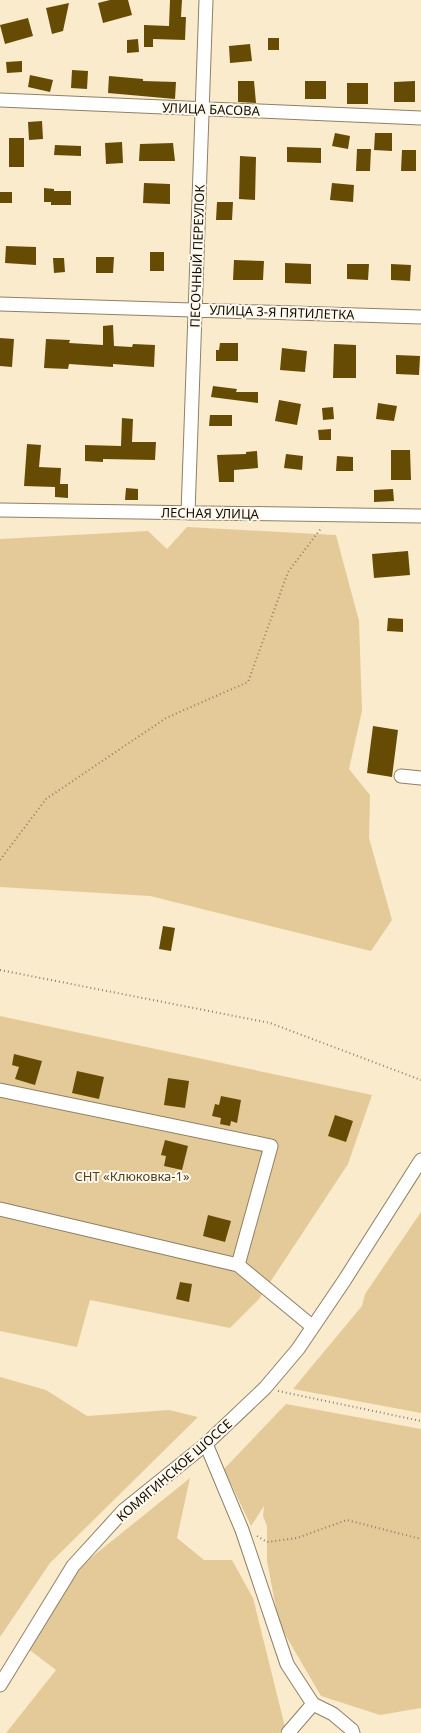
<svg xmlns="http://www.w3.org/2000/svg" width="421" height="1733" viewBox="0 0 421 1733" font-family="'Noto Sans',sans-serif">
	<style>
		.green { fill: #e4ca98 }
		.building { fill: #664b05 }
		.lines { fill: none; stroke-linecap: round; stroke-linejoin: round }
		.minor-casing { stroke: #8e8065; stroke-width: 15 }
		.path { stroke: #8a806c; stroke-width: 2; stroke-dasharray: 1 3; stroke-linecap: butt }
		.minor { stroke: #fff; stroke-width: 13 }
		.labels { text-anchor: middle; stroke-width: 4; stroke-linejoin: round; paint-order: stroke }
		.street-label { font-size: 13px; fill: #120d04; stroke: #fff9ed }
		.park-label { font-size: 13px; fill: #51411e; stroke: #fff9ed }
	</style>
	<rect width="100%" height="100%" fill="#faebcd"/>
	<path class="green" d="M187,527L336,535L359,621L362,711L349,769L370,795L369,838L392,920L371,951L150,896L0,887V539L148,531L167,549Z
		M0,1016L372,1095L348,1164L259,1299L230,1328L90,1300L77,1347L0,1331Z
		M421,1212V1413L293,1389L362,1306L365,1294Z
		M0,1377L46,1390L87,1416L169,1410L198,1417L50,1563L0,1637Z
		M286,1404L421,1429V1708L380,1715L321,1696L279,1624L267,1561V1526L263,1516L264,1506L251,1526L224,1469Z
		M190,1478L177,1538L204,1560H232L253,1598L285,1727L279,1733H6L56,1670L27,1648L77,1569Z"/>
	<path class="building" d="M110,0H128L132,15L103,23L98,3Z
		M170,0H182L181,17H186L185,40L153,39V47H144V25L169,26Z
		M69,3L63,31L52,34L46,8Z
		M28,18L33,36L5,44L0,25Z
		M268,38H279V50H268Z
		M138,39L139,52L127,53V40Z
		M250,44L252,61L230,63L229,46Z
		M22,61V72L7,73L6,62Z
		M72,70L88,71L87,89L71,88Z
		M30,75L53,80L50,92L28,87Z
		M109,76L143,79V81L176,82L175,99L108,93Z
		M238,81H254L256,103L238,102Z
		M305,81H326V99H305Z
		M415,81V102H394V82Z
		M347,83H368V104H347Z
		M42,121L43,139L29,140L28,122Z
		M335,133L350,136L348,149L332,146Z
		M375,133H392V151L374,150Z
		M9,138H24V167H9Z
		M122,142L123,163L106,164L105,143Z
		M173,143L175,161H139L140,144Z
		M55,145L81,146V156L54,155Z
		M287,147L321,148V163L287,162Z
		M357,149H371L370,171H356Z
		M402,150H416V171H401Z
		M240,156L256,157L255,200L239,199Z
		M144,183L170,184V204L143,203Z
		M332,183L354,185L353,202L330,200Z
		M44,188L54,189V191H71V205H51V202H44Z
		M0,192H12V203H0Z
		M217,202H233L232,220H216Z
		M6,246L36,247V265L5,263Z
		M150,252H164V271H150Z
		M96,257H114L113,273H96Z
		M53,258H64L65,272L54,273Z
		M234,260L264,261L263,280H233Z
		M285,263L311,264V284L285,283Z
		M347,264H369L368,280L347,279Z
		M391,264L411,265L410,281L391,280Z
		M113,325L114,346L132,347L133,344L155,345L154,367L113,364V367L69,364L68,369L44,368L46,339L70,340L69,343L103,345V326Z
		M0,338L14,339L12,367L0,366Z
		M220,343H238V361H216V350H219Z
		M334,344L356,345V378H333Z
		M282,348L307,351L305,372L280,370Z
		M396,355L420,356L419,375L396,374Z
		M213,386L237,389L236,392H258V403L211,397Z
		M279,400L301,404L297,425L275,421Z
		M378,403L397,406L394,421L376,419Z
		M333,407L334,419L323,420L322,408Z
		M210,415H232V426H209Z
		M122,418L133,419L132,442H156L155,460L103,459V462L85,461V445L121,446Z
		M331,429V440H319L318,430Z
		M27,444L41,445L39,467L61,468L60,484H68V498L55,497V487L24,486Z
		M391,450H410L411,480H391Z
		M257,451L258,468L234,470V482H219L217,455L246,454V452Z
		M286,454L303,456L302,470L284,468Z
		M337,456L353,457V471H336Z
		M126,488L138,489V500H125Z
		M393,489L394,501L374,502V490Z
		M408,551L410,575L374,578L372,554Z
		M388,618L403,619V632L387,631Z
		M373,726L398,730L392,777L367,773Z
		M163,926L175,928L171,951L159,949Z
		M14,1054L42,1061L35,1085L15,1079L19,1067L12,1065Z
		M77,1071L104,1077L99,1099L72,1093Z
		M168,1078L189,1081L185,1108L164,1105Z
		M221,1096L241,1100L237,1123L231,1121L230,1126L220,1124L221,1118L212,1116L215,1104L219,1105Z
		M335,1115L353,1121L346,1142L328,1136Z
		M165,1140L188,1146L182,1170L164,1166L166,1156L161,1155Z
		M208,1215L231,1221L225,1242L203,1236Z
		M180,1282L192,1284L189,1302L176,1299Z"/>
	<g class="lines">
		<g class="minor-casing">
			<path id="minor" d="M0,100L421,118
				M0,304L421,317
				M0,510L421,516
				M188,513L206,0
				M401,776L421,778
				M0,1090L271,1146L238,1265
				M0,1209L238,1265L313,1327
				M206,1444L242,1530L287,1664L313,1704
				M0,1685L73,1566L124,1510L206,1444L265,1388L298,1349L344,1281L421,1160
				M288,1733L313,1704L333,1714L352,1730L353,1733"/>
		</g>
		<path class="path" d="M0,860L46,799L166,718L248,682L288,572L322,527
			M0,970L270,1023L421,1080
			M278,1391L421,1421
			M257,1536L267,1542L297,1538L347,1520L421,1539"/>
		<use href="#minor" class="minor"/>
	</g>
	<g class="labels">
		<g class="street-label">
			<text transform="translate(211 109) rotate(2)" y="5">УЛИЦА БАСОВА</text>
			<text transform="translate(197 256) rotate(-88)" y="5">ПЕСОЧНЫЙ ПЕРЕУЛОК</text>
			<text transform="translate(282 312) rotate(2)" y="5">УЛИЦА 3-Я ПЯТИЛЕТКА</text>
			<text transform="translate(210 513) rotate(1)" y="5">ЛЕСНАЯ УЛИЦА</text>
			<text transform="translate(174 1470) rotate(-41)" y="5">КОМЯГИНСКОЕ ШОССЕ</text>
		</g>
		<g class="park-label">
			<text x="132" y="1181">СНТ «Клюковка-1»</text>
		</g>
	</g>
</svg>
